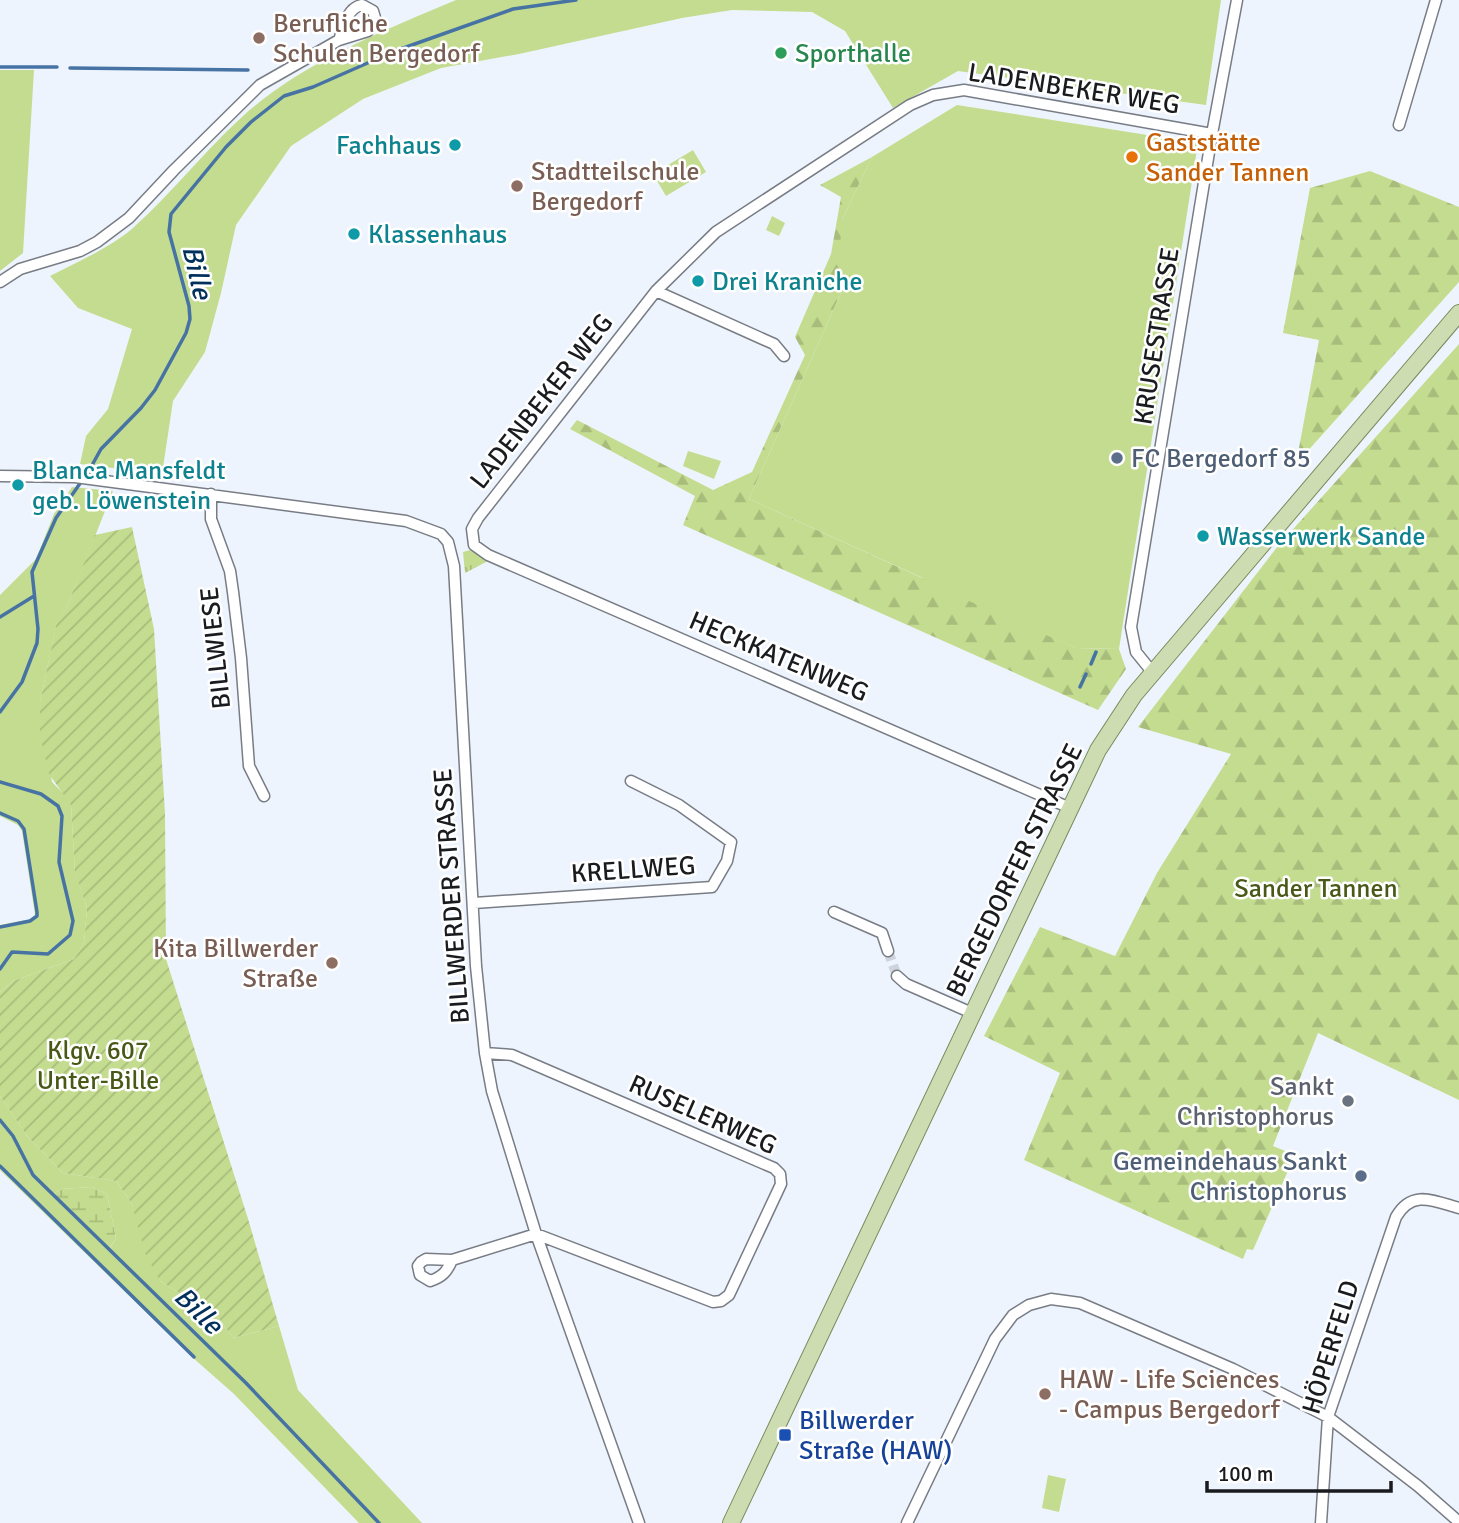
<svg xmlns="http://www.w3.org/2000/svg" width="1459" height="1523" viewBox="0 0 1459 1523" font-family="Signika,sans-serif">
	<style>
		.grass { fill: url(#grass-tufts) }
		.forest { fill: url(#forest-firs) }
		.wetland { fill: url(#wetland-marsh) }
		.park { fill: #c4dc8f; fill-rule: evenodd }
		.garden { fill: url(#garden-furrows) }
		.lines { fill: none; stroke-linecap: round; stroke-linejoin: round }
		.stream { stroke: #4673a3; stroke-width: 3.5 }
		.minor-tunnel { stroke: #ced3dc; stroke-width: 10; stroke-dasharray: 10 5; stroke-linecap: butt }
		.minor-casing { stroke: #787c85; stroke-width: 13 }
		.primary-casing { stroke: #798a5d; stroke-width: 18 }
		.minor { stroke: #fff; stroke-width: 10 }
		.primary { stroke: #cedcb2; stroke-width: 16 }
		.education-dot { fill: #8d6e63; stroke: #fff; stroke-width: 2.5 }
		.leisure-dot { fill: #2e9e5b; stroke: #fff; stroke-width: 2.5 }
		.culture-dot { fill: #0f9aa8; stroke: #fff; stroke-width: 2.5 }
		.food-dot { fill: #e8710a; stroke: #fff; stroke-width: 2.5 }
		.service-dot { fill: #5c6f8a; stroke: #fff; stroke-width: 2.5 }
		.worship-dot { fill: #6b7280; stroke: #fff; stroke-width: 2.5 }
		.transit-dot { fill: #1a4fb4; stroke: #fff; stroke-width: 2.5 }
		.labels { text-anchor: middle; stroke-width: 5; stroke-linejoin: round; paint-order: stroke }
		.education-label { font-size: 26px; fill: #785e54; stroke: #fff; text-anchor: start }
		.leisure-label { font-size: 26px; fill: #27864d; stroke: #fff; text-anchor: start }
		.street-label { font-size: 26px; fill: #191b1f; stroke: #fff }
		.food-label { font-size: 26px; fill: #c56008; stroke: #fff; text-anchor: start }
		.culture-label { font-size: 26px; fill: #0d838f; stroke: #fff; text-anchor: start }
		.service-label { font-size: 26px; fill: #4e5e75; stroke: #fff; text-anchor: start }
		.park-label { font-size: 26px; fill: #485817; stroke: #fff }
		.worship-label { font-size: 26px; fill: #5b616d; stroke: #fff; text-anchor: end }
		.transit-label { font-size: 26px; fill: #164399; stroke: #fff; text-anchor: start }
		.water-label { font-size: 28px; font-style: italic; fill: #00305b; stroke: #fff }
	</style>
	<defs>
		<pattern id="grass-tufts" width="24" height="20" patternUnits="userSpaceOnUse" patternTransform="scale(1.75)"><rect width="24" height="20" fill="#c4dc8f"/><path d="M3 7l-1-3M5 7V3M7 7l1-3M15 17l-1-3M17 17v-4M19 17l1-3" fill="none" stroke="#a8bc7b"/></pattern>
		<pattern id="forest-firs" width="22" height="20" patternUnits="userSpaceOnUse" patternTransform="scale(1.75)"><rect width="22" height="20" fill="#c4dc8f"/><path d="M5 1l3.5 6h-7zM16 11l3.5 6h-7z" fill="#a8bc7b"/></pattern>
		<pattern id="wetland-marsh" width="20" height="14" patternUnits="userSpaceOnUse" patternTransform="scale(1.75)"><rect width="20" height="14" fill="#c4dc8f"/><path d="M1 5h8M5 5V1M11 12h8M15 12V8" fill="none" stroke="#a8bc7b"/></pattern>
		<pattern id="garden-furrows" width="10" height="10" patternUnits="userSpaceOnUse" patternTransform="scale(1.75)"><rect width="10" height="10" fill="#c4dc8f"/><path d="M-1 1l2-2M0 10L10 0M9 11l2-2" fill="none" stroke="#a8bc7b"/></pattern>
	</defs>
	<rect width="100%" height="100%" fill="#eef4fd"/>
	<path class="grass" d="M470,550L488,561L465,573L463,552Z"/>
	<path class="forest" d="M872,157L842,220L844,286L749,499L1076,648L1119,649L1126,669L1098,710L683,525L695,496L570,429L577,420L713,490L752,472L805,355L795,337L831,254L841,197L820,185Z
		M1370,171L1459,207V282L1296,464L1319,340L1283,333L1310,188Z
		M1459,344V1100L1318,1033L1273,1146L1295,1155L1253,1250L1247,1249L1243,1259L1024,1160L1060,1073L984,1036L1040,927L1115,956L1157,873L1231,754L1138,727L1278,546Z"/>
	<path class="wetland" d="M92,1187L107,1194L116,1238L109,1249L52,1194L62,1189Z"/>
	<path class="park" d="M456,0H1221L1206,105L958,71L893,108L845,31L812,12L732,10L682,18L519,54L441,68L363,99L291,146L236,225L221,293L205,352L173,401L162,474L80,464L86,436L108,409L132,329L78,308L50,276C79,261 108,249 133,228C178,188 214,138 262,100C319,56 390,28 456,0Z
		M0,70H34L23,253L0,271Z
		M957,105L1198,143L1119,649L1076,648L923,581V578L749,499L844,286L840,246L842,220L872,157Z
		M693,150L706,172L666,196L653,174Z
		M772,216L785,223L779,236L766,230Z
		M688,451L721,461L714,479L683,466Z
		M72,487L113,491L66,609L57,622L40,702L52,782L66,796L71,805L75,871L87,908L84,943L74,959L13,981L0,992V925L31,919L35,915L22,831L18,825L0,816V595L36,559L54,514Z
		M0,1096L27,1136L63,1173L116,1181L132,1204L160,1281L218,1317L233,1338L279,1326L298,1390L422,1523H359L234,1394L192,1357L2,1172L0,1170ZM92,1187L107,1194L116,1238L110,1248L52,1194L62,1189Z
		M1048,1475L1066,1479L1059,1512L1042,1508Z"/>
	<path class="garden" d="M132,527L154,629L165,814L166,959L249,1222L279,1326L233,1338L218,1317L160,1281L145,1253L132,1204L116,1181L63,1173L27,1136L0,1096V992L13,981L74,959L84,943L87,908L75,872L71,805L49,774L40,735V702L57,621L66,609L95,535Z"/>
	<g class="lines">
		<path class="stream" d="M0,67H57
			M70,68L248,70
			M86,476L101,449L141,408L155,390L186,333L190,319L189,306L169,232L171,214L226,147L251,122L284,96L313,87L395,51L513,9L576,0
			M0,617L34,596
			M1091,664L1096,652
			M1080,687L1086,674
			M0,712L22,682L37,643L38,629L32,572L56,518L81,482
			M0,782L41,794L58,806L62,816L59,862L73,921L70,935L48,954L12,952L0,969
			M0,813L18,821L24,829L37,912V916L30,921L0,927
			M0,1120L13,1136L33,1175L246,1383L379,1523
			M0,1166L194,1357"/>
		<path class="minor-tunnel" d="M888,951L897,976"/>
		<g class="minor-casing">
			<path id="minor" d="M1399,125L1436,0
				M0,282L20,269L80,251L97,242L129,218L174,170L260,85L339,40L368,31L376,21L373,11L362,5C347,8 344,26 339,40
				M656,291L774,344L784,356
				M0,476L75,477L406,521L441,534L448,542L454,566L476,966L485,1053L492,1091L536,1234L639,1523
				M211,494V519L230,571L233,592L241,658L249,766L264,796
				M1153,673L1136,652L1131,627L1212,134L1237,0
				M1070,808L488,555L474,545L472,529L478,518L656,291L716,232L910,105L933,95L964,90L1212,134
				M474,903L712,887L727,861L731,842L679,805L631,781
				M834,912L882,933L888,951
				M897,976L906,984L972,1013
				M452,1260C447,1272 442,1277 430,1281L420,1275L418,1266L421,1262L426,1259L452,1260L536,1234L713,1302L721,1301L729,1295L781,1184L780,1174L774,1168L512,1055L485,1053
				M907,1523L995,1339L1013,1315L1029,1305L1051,1299L1080,1303L1233,1369L1328,1417L1418,1486L1459,1522
				M1321,1523L1328,1417L1396,1217C1412,1189 1434,1201 1459,1208"/>
		</g>
		<g class="primary-casing">
			<path id="primary" d="M731,1523L1098,750L1134,695L1459,313"/>
		</g>
		<use href="#minor" class="minor"/>
		<use href="#primary" class="primary"/>
	</g>
	<g class="education-dot">
		<circle cx="259" cy="38" r="7"/>
		<circle cx="517" cy="186" r="7"/>
		<circle cx="332" cy="963" r="7"/>
		<circle cx="1045" cy="1394" r="7"/>
	</g>
	<circle class="leisure-dot" cx="781" cy="53" r="7"/>
	<g class="culture-dot">
		<circle cx="455" cy="145" r="7"/>
		<circle cx="354" cy="234" r="7"/>
		<circle cx="698" cy="281" r="7"/>
		<circle cx="18" cy="485" r="7"/>
		<circle cx="1203" cy="536" r="7"/>
	</g>
	<circle class="food-dot" cx="1132" cy="157" r="7"/>
	<g class="service-dot">
		<circle cx="1117" cy="458" r="7"/>
		<circle cx="1361" cy="1176" r="7"/>
	</g>
	<circle class="worship-dot" cx="1348" cy="1101" r="7"/>
	<rect class="transit-dot" x="778" y="1428" width="14" height="14" rx="3.5"/>
	<g class="labels">
		<g class="education-label">
			<text x="273" y="32">Berufliche<tspan x="273" dy="30">Schulen Bergedorf</tspan></text>
			<text x="531" y="180">Stadtteilschule<tspan x="531" dy="30">Bergedorf</tspan></text>
			<text x="318" y="957" text-anchor="end">Kita Billwerder<tspan x="318" dy="30">Straße</tspan></text>
			<text x="1059" y="1388">HAW - Life Sciences<tspan x="1059" dy="30">- Campus Bergedorf</tspan></text>
		</g>
		<g class="leisure-label">
			<text x="795" y="62">Sporthalle</text>
		</g>
		<g class="street-label">
			<text transform="translate(1074 88) rotate(9)" y="9">LADENBEKER WEG</text>
			<text transform="translate(1156 336) rotate(-81)" y="9">KRUSESTRASSE</text>
			<text transform="translate(541 401) rotate(-52)" y="9">LADENBEKER WEG</text>
			<text transform="translate(215 648) rotate(-96)" y="9">BILLWIESE</text>
			<text transform="translate(779 656) rotate(23)" y="9">HECKKATENWEG</text>
			<text transform="translate(633 869) rotate(-4)" y="9">KRELLWEG</text>
			<text transform="translate(1014 870) rotate(-64)" y="9">BERGEDORFER STRASSE</text>
			<text transform="translate(451 896) rotate(-94)" y="9">BILLWERDER STRASSE</text>
			<text transform="translate(703 1114) rotate(24)" y="9">RUSELERWEG</text>
			<text transform="translate(1330 1347) rotate(-73)" y="9">HÖPERFELD</text>
		</g>
		<g class="food-label">
			<text x="1146" y="151">Gaststätte<tspan x="1146" dy="30">Sander Tannen</tspan></text>
		</g>
		<g class="culture-label">
			<text x="441" y="154" text-anchor="end">Fachhaus</text>
			<text x="368" y="243">Klassenhaus</text>
			<text x="712" y="290">Drei Kraniche</text>
			<text x="32" y="479">Blanca Mansfeldt<tspan x="32" dy="30">geb. Löwenstein</tspan></text>
			<text x="1217" y="545">Wasserwerk Sande</text>
		</g>
		<g class="service-label">
			<text x="1131" y="467">FC Bergedorf 85</text>
			<text x="1347" y="1170" text-anchor="end">Gemeindehaus Sankt<tspan x="1347" dy="30">Christophorus</tspan></text>
		</g>
		<g class="park-label">
			<text x="1316" y="897">Sander Tannen</text>
			<text x="98" y="1059">Klgv. 607<tspan x="98" dy="30">Unter-Bille</tspan></text>
		</g>
		<g class="worship-label">
			<text x="1334" y="1095">Sankt<tspan x="1334" dy="30">Christophorus</tspan></text>
		</g>
		<g class="transit-label">
			<text x="799" y="1429">Billwerder<tspan x="799" dy="30">Straße (HAW)</tspan></text>
		</g>
		<g class="water-label">
			<text transform="translate(198 272) rotate(77)" y="10">Bille</text>
			<text transform="translate(199 1310) rotate(44)" y="10">Bille</text>
		</g>
	</g>
	<path d="M1207 1481v10h184v-10" fill="none" stroke="#191b1f" stroke-width="3.5"/>
	<text x="1218" y="1481" font-size="21" fill="#191b1f" stroke="#ffffff" stroke-width="5" paint-order="stroke">100 m</text>
</svg>
